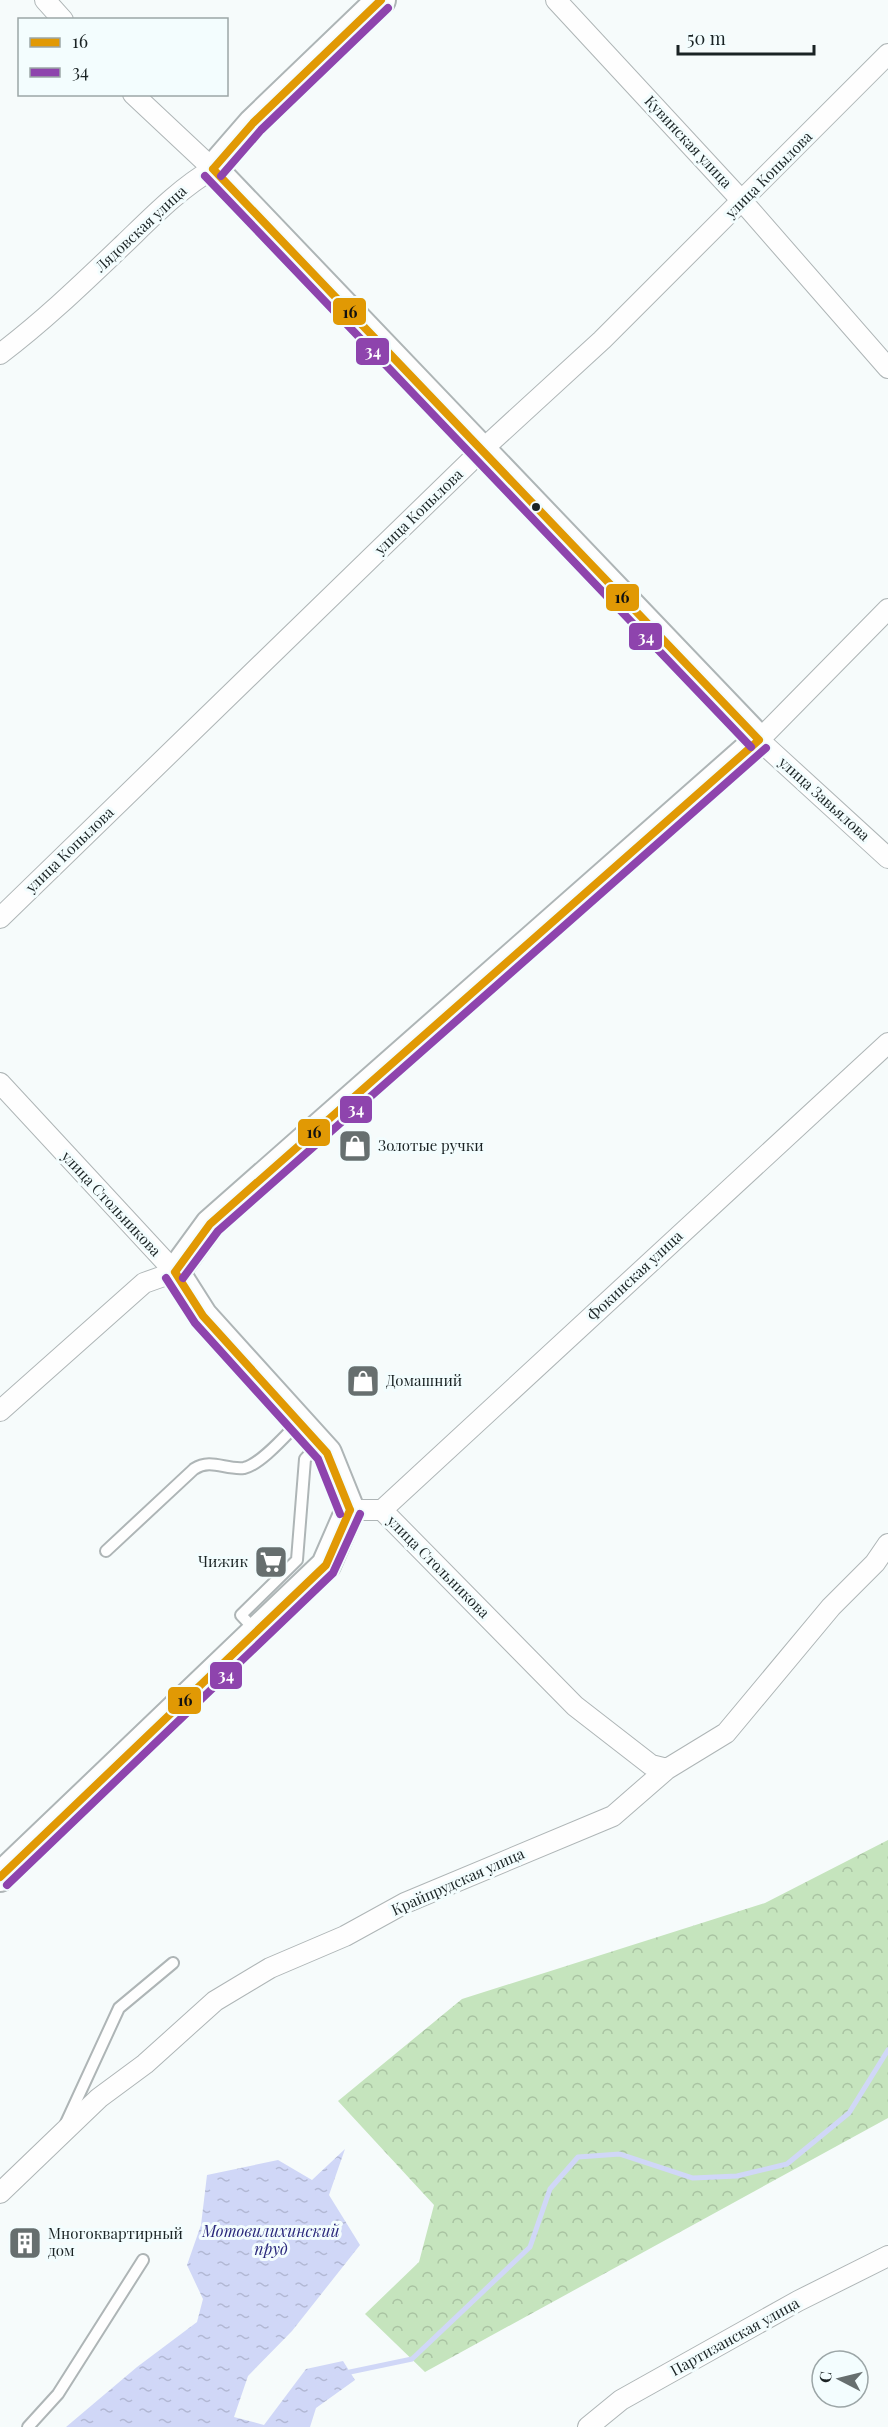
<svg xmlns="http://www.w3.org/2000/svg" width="888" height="2427" viewBox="0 0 888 2427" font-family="'Playfair Display',serif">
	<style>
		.forest { fill: url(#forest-crowns) }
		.water { fill: url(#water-ripples) }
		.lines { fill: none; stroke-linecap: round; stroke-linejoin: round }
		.stream { stroke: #d0d7f7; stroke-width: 5 }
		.service-casing { stroke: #aeb5b6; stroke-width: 14 }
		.minor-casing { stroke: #aeb5b6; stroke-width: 22 }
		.secondary-casing { stroke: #aeb5b6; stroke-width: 32 }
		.service { stroke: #fefefe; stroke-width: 10 }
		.minor { stroke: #fefefe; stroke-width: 20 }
		.secondary { stroke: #fefefe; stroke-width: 28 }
		.bus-1-casing { stroke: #f3fdfe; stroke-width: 12 }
		.bus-2-casing { stroke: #f3fdfe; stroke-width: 12 }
		.bus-1 { stroke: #e19904; stroke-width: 8 }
		.bus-2 { stroke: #8e44ad; stroke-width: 8 }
		.bus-dot { fill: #1a2324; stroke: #f3fdfe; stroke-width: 2 }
		.labels { text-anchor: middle; stroke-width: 6; stroke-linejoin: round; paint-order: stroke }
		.street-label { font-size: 15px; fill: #1a2324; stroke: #f3fdfe }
		.poi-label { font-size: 15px; fill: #1a2324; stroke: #f3fdfe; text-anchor: start }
		.water-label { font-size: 16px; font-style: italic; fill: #29277b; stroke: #f3fdfe }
		.line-badge { stroke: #f3fdfe; stroke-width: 2 }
		.badge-label { font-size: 16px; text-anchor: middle; font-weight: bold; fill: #fff }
		.pale-badge-label { font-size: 16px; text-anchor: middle; font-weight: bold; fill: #111 }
	</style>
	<defs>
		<pattern id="forest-crowns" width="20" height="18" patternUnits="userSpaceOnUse" patternTransform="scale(1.5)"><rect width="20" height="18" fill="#c5e4bd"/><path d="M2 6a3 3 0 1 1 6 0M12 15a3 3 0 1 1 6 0" fill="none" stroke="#a9c3a2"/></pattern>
		<pattern id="water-ripples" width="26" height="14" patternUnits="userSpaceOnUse" patternTransform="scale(1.5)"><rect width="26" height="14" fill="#d0d7f7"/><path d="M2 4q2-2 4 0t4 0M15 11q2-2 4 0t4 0" fill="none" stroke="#b2b8d4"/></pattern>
	</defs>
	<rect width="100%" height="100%" fill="#f6fbfb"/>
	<path class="forest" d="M888,1840V2118L425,2372L365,2314L419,2262L434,2205L338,2101L462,1999L765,1903Z"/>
	<path class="water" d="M345,2149L329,2195L360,2245L292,2331L248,2376L234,2417L264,2425L306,2369L343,2361L355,2380L316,2408L310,2427H66L137,2367L197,2322L203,2299L187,2265L201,2225L207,2175L278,2160L312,2180Z"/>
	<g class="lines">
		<path class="stream" d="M350,2372L412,2359L530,2247L550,2189L578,2157L620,2154L693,2178L737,2176L787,2164L849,2113L888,2050"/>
		<g class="service-casing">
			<path id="service" d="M106,1551L194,1469C211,1458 225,1470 244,1468C260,1465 286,1435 298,1423
				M255,1630L241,1615L297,1560L305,1459L318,1445
				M66,2123L119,2008L173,1963
				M28,2427L58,2394L143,2260"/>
		</g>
		<g class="minor-casing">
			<path id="minor" d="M45,0L63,20
				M556,0L743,202L888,368
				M0,354C45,320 84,282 125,243C152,217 180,188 213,169L133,94
				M888,609L759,740L888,858
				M0,918L483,449L602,340L888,54
				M0,1083L175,1272L144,1283L0,1411
				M350,1510H382L575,1706L651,1765L667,1769
				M382,1510L888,1043
				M0,2193L99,2098L145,2064L215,2001L270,1968L345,1936L405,1903L613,1816L667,1769L726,1733L831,1607L875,1563L888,1544
				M588,2427L621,2400L798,2301L888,2256"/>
		</g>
		<g class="secondary-casing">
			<path id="secondary" d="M0,1877L326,1565L350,1510L327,1453L203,1316L175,1272L210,1224L759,740L213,169L253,123L381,0"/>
		</g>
		<use href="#service" class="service"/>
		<use href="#minor" class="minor"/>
		<use href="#secondary" class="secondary"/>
		<g class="bus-1-casing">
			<path id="bus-1" d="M213,169L759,740
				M213,169L253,123L381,0
				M175,1272L210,1224L759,740
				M175,1272L203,1316L327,1453L350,1510
				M0,1877L326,1565L350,1510"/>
		</g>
		<g class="bus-2-casing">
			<path id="bus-2" d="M205,176L751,747
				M221,176L261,130L388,8
				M166,1278L195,1323L318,1459L340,1514
				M183,1278L218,1231L766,748
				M7,1885L333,1573L360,1514"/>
		</g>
		<use href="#bus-1" class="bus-1"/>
		<use href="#bus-2" class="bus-2"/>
	</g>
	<defs>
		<g id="shop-square" transform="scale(1.725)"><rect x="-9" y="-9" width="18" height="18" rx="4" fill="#676f6f" stroke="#f3fdfe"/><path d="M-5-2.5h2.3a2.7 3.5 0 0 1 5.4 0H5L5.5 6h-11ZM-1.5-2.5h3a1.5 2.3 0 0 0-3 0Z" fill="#fff"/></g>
		<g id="supermarket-square" transform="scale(1.725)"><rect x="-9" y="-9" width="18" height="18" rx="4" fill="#676f6f" stroke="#f3fdfe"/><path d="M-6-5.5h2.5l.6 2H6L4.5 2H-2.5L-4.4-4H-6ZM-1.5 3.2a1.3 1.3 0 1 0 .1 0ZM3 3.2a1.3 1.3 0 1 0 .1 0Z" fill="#fff"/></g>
		<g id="building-square" transform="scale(1.725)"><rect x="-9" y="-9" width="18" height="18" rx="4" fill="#676f6f" stroke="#f3fdfe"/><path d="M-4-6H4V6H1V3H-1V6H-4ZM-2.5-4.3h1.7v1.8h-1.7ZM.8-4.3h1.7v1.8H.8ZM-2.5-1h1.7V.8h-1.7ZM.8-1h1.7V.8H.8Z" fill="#fff"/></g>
	</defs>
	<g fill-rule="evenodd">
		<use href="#shop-square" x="355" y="1146"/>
		<use href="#shop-square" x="363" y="1381"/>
		<use href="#supermarket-square" x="271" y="1562"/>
		<use href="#building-square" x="25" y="2243"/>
	</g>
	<circle class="bus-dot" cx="536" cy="507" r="5"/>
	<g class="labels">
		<g class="street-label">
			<text transform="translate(688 142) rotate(47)" y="5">Кувинская улица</text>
			<text transform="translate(769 175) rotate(-45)" y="5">улица Копылова</text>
			<text transform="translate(141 229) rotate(-43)" y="5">Лядовская улица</text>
			<text transform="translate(419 512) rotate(-44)" y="5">улица Копылова</text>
			<text transform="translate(824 799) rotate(42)" y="5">улица Завьялова</text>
			<text transform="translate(70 850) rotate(-44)" y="5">улица Копылова</text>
			<text transform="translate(111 1204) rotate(47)" y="5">улица Стольникова</text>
			<text transform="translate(635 1276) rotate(-43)" y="5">Фокинская улица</text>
			<text transform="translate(438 1567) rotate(45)" y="5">улица Стольникова</text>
			<text transform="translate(458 1882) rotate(-24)" y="5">Крайпрудская улица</text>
			<text transform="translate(735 2337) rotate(-29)" y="5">Партизанская улица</text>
		</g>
		<g class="poi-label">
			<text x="378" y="1151">Золотые ручки</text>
			<text x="386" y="1386">Домашний</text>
			<text x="248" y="1567" text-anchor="end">Чижик</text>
			<text x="48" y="2239">Многоквартирный<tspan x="48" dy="17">дом</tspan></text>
		</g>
		<g class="water-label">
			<text x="271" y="2237">Мотовилихинский<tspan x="271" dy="18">пруд</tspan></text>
		</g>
	</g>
	<g class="line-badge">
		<rect x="332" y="297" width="35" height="29" rx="6" fill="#e19904"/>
		<rect x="355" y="337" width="35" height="29" rx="6" fill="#8e44ad"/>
		<rect x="605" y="583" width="35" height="29" rx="6" fill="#e19904"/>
		<rect x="628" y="622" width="35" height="29" rx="6" fill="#8e44ad"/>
		<rect x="339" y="1095" width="34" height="29" rx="6" fill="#8e44ad"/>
		<rect x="297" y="1118" width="34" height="29" rx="6" fill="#e19904"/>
		<rect x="209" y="1661" width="34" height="29" rx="6" fill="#8e44ad"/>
		<rect x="167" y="1686" width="35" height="29" rx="6" fill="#e19904"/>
	</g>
	<g class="badge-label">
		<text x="373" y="357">34</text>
		<text x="646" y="643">34</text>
		<text x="356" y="1115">34</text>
		<text x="226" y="1681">34</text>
	</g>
	<g class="pale-badge-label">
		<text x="350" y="318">16</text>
		<text x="622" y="603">16</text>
		<text x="314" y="1138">16</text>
		<text x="185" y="1706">16</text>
	</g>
	<rect x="18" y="18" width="210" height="78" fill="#f3fdfe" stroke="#9ca6a7" stroke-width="1.5"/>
	<rect x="30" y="38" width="30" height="9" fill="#e19904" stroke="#9ca6a7" stroke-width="1.5"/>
	<text x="72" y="48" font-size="18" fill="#1a2324">16</text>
	<rect x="30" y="68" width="30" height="9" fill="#8e44ad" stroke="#9ca6a7" stroke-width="1.5"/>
	<text x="72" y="78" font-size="18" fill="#1a2324">34</text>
	<g transform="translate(840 2379) rotate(277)"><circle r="28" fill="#f3fdfe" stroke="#9ca6a7" stroke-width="1.5"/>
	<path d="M0-4.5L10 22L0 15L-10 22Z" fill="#676f6f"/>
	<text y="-9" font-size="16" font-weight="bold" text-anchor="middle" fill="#1a2324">С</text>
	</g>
	<path d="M678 45v9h136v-9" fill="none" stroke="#1a2324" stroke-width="3"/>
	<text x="687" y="45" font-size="18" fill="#1a2324" stroke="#f3fdfe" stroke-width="4.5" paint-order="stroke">50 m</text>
</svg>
